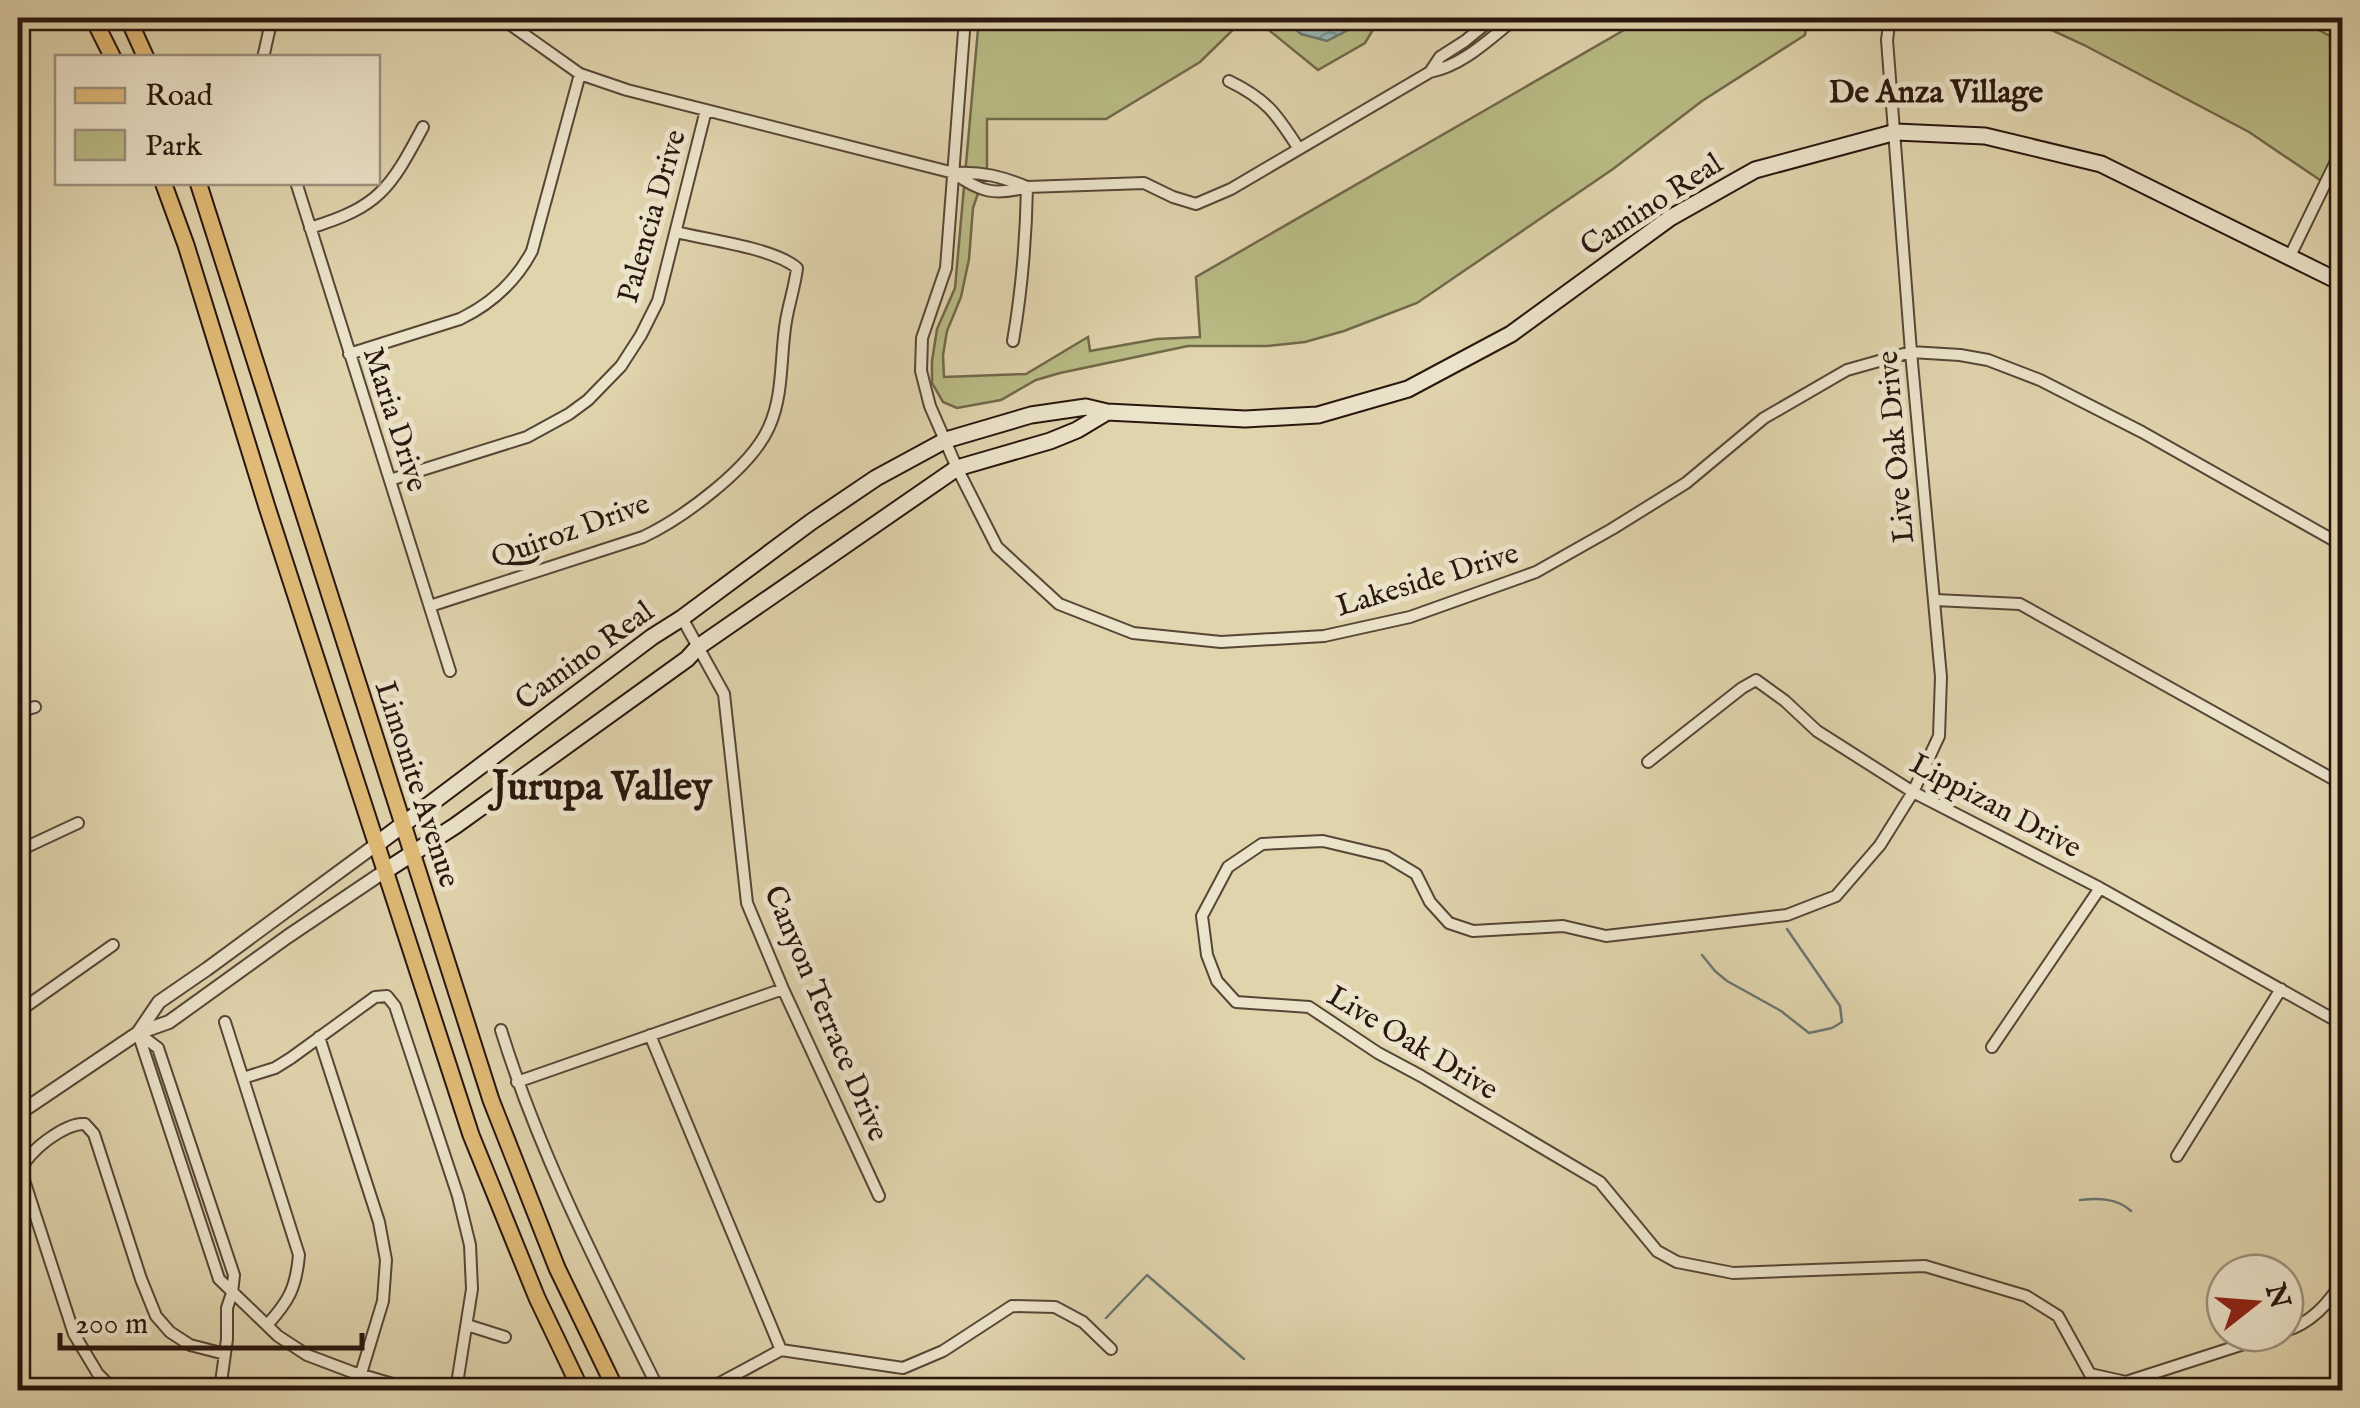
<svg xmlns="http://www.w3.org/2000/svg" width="2360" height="1408" viewBox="0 0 2360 1408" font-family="'IM FELL English',serif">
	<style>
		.green { fill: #b9bb85; stroke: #71684a; stroke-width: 2.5 }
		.water { fill: url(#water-waves); stroke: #6b7672; stroke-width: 2.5 }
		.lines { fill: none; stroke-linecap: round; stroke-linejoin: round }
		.stream { stroke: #6b7672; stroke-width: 2.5 }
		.minor-casing { stroke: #574636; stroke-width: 14 }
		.tertiary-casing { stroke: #574636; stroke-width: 16 }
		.secondary-casing { stroke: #29160e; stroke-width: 19 }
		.primary-casing { stroke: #29160e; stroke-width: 19 }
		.minor { stroke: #ebe3ca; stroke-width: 10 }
		.tertiary { stroke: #ebe3ca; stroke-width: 12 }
		.secondary { stroke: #ebe3ca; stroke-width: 15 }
		.primary { stroke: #e0ba76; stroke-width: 15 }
		.labels { text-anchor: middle; stroke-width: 10; stroke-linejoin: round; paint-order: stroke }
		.street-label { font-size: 30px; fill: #29160e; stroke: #ebe3ca }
		.neighbourhood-label { font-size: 32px; font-weight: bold; fill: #29160e; stroke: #ebe3ca }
		.district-label { font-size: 40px; font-weight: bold; fill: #29160e; stroke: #ebe3ca }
	</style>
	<defs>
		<pattern id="water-waves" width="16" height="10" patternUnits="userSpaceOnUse" patternTransform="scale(2.5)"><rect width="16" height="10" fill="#97b6b4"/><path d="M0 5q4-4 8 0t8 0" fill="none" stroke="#7b9391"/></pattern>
	</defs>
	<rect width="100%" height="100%" fill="#e0d4ad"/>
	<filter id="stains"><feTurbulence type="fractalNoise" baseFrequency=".002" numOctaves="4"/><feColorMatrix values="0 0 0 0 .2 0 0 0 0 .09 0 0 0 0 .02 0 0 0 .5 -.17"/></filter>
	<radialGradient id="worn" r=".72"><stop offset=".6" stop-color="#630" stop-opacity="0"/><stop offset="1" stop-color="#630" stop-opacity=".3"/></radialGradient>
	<path class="green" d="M979,18H1245L1200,62L1106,119H987V167L973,208L969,259L961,297L947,331L943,355L944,377L1026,374L1088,337L1090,351L1157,339L1200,337L1196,277L1645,18H1807L1805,35L1702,101L1613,169L1417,303L1344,331L1305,342L1267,346H1188L1060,373L1036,380L1001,400L957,408L943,402L932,383V361L937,329L955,288Z
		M1254,18H1380L1365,43L1318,70Z
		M2026,18H2295L2342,42V195L2249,132L2084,45Z"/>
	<path class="water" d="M1282,18H1357L1350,29L1327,41L1301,34Z"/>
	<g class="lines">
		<path class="stream" d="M1702,955L1715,971L1727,981L1781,1011L1809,1033L1832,1028L1842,1022L1840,1006L1787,929
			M2080,1200C2098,1198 2117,1198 2131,1211
			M1106,1318L1147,1275L1244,1359"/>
		<g class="minor-casing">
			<path id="minor" d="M501,18L580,74L627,90L954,173C981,171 1003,177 1027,187C995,196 980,192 954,173
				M965,18L946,268L922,338L921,371L930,406L957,468L997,547L1059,604L1133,633L1221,642L1324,636L1410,617L1536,572L1612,529L1686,483L1764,418L1847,370L1911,352L1960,355L1988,360L2040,380L2142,432L2342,545
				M1890,18L1887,40L1911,352L1941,677L1939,736L1913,792L1880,845L1836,896L1787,915L1606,936L1563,926L1473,931L1449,923L1430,902L1416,874L1386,856L1323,841L1262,844L1228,867L1202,916L1207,955L1217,981L1236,1002L1309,1007L1378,1053L1421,1076L1600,1182L1657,1251L1677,1262L1733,1273L1925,1266L2026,1296L2058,1316L2090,1374L2126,1382L2278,1333
				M263,58L272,18
				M1430,72L1440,57L1465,41L1493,18
				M1229,81C1268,100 1277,115 1299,149
				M296,182L450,671
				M310,228C379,207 390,189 423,127
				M2290,256L2342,149
				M1013,341C1022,289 1026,239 1027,187L1144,183L1173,197L1196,204L1231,189L1430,72C1464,65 1489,39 1516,18
				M349,354L460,319C491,304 516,281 532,251L580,74
				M390,480L527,437L569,414L588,400L621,366L641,335L658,301L706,110
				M1935,600L2020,604L2342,784
				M430,606L643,537C683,518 751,468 769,427C784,394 780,356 786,321C789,303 795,286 797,268C774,248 708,240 676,232
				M682,618L724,694L747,903L783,989L879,1196
				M18,712L35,707
				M1648,762L1742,688L1756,680L1785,701L1817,731L1913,792L2100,888L2342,1024
				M18,851L78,823
				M18,1012L113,945
				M225,1022L299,1255C296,1288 289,1301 267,1325
				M501,1030C540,1156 601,1273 659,1390
				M138,1033L219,1279L278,1336L307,1355L352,1372L413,1390
				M138,1033L158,1048L234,1275L232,1293L227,1308V1339L220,1390
				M650,1035L781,1350
				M319,1037L379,1222L386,1260L383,1301L356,1390
				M1992,1047L2100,888
				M243,1078L275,1068L291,1058L375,997L387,996L395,1006L458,1196L470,1245L472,1289L456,1390
				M517,1082L783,989
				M2177,1156L2281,989
				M467,1325L505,1337
				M2285,1331C2311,1323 2328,1304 2342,1282
				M18,1372L24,1390
				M114,1390L98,1374L74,1334L21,1171C26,1152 66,1122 85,1124L94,1134L141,1279L156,1316L170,1332L190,1345L225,1354
				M707,1390L781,1350L903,1368L943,1351L1012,1306L1055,1307L1083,1322L1111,1349"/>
		</g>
		<g class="tertiary-casing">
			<path id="tertiary" d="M138,1033L159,1002L207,969L377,844
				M18,1114L138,1033L169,1022L287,937L385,871"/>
		</g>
		<g class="secondary-casing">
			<path id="secondary" d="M377,844L652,637L682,618L811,522L876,478L946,440L1031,415L1086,407L1107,412L1245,419L1318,415L1408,389L1511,334L1670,218L1755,170L1896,132L1985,136L2101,164L2342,283
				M385,871L455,826L687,659L698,647L957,468L1050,441L1077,430L1107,412"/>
		</g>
		<g class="primary-casing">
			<path id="primary" d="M93,18L113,58
				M128,18L146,58
				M163,182L186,245L267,507L471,1135L537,1298L581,1390
				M198,182L491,1100L557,1268L616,1390"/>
		</g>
		<use href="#minor" class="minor"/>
		<use href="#tertiary" class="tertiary"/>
		<use href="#secondary" class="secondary"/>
		<use href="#primary" class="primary"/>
	</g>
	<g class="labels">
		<g class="street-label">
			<text transform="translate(1651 204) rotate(-33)" y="10">Camino Real</text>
			<text transform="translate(651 216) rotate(-74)" y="10">Palencia Drive</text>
			<text transform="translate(396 419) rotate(72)" y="10">Maria Drive</text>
			<text transform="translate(1895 447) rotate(-95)" y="10">Live Oak Drive</text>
			<text transform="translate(570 530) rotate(-20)" y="10">Quiroz Drive</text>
			<text transform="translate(1427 579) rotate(-17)" y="10">Lakeside Drive</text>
			<text transform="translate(584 655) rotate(-36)" y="10">Camino Real</text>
			<text transform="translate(418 784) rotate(72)" y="10">Limonite Avenue</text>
			<text transform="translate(1996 805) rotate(28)" y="10">Lippizan Drive</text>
			<text transform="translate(827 1013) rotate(67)" y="10">Canyon Terrace Drive</text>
			<text transform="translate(1413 1042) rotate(31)" y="10">Live Oak Drive</text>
		</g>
		<g class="neighbourhood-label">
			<text x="1936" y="102">De Anza Village</text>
		</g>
		<g class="district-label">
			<text x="602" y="799">Jurupa Valley</text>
		</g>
	</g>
	<rect width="2360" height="1408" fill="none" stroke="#e0d4ad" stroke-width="60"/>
	<rect x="20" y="20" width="2320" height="1368" fill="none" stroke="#29160e" stroke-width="5"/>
	<rect x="30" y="30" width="2300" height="1348" fill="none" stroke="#29160e" stroke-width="2.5"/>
	<rect x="55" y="55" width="325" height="130" fill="#ebe3ca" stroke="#9d917f" stroke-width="2.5"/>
	<rect x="75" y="88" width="50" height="15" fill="#e0ba76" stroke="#9d917f" stroke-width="2.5"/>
	<text x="145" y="105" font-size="30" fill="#29160e">Road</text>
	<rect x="75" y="130" width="50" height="30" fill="#b9bb85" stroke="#9d917f" stroke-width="2.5"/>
	<text x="145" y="155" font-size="30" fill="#29160e">Park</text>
	<g transform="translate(2255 1303) rotate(73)"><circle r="48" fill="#ebe3ca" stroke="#9d917f" stroke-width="2.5"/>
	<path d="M0-8L18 38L0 25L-18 38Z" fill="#8f2418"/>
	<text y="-15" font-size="28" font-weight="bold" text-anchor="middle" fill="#29160e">N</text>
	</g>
	<path d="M60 1333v15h302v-15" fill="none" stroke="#29160e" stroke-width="5"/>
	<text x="75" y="1333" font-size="30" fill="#29160e" stroke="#ebe3ca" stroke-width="8" paint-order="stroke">200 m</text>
	<rect width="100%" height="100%" filter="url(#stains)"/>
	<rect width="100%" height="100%" fill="url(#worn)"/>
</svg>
